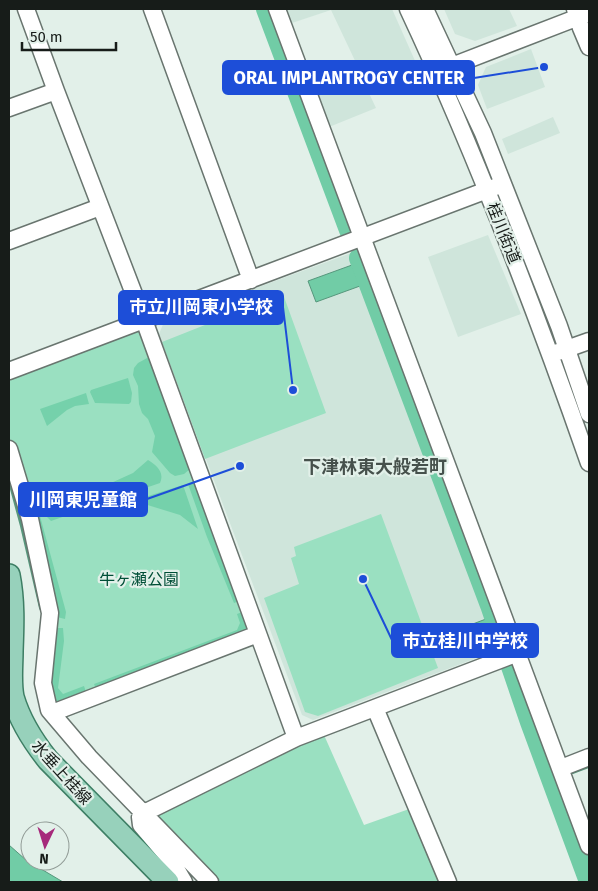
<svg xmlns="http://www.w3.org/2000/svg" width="598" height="891" viewBox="0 0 598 891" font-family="'Fira Sans','Noto Sans JP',sans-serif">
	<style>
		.built { fill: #cfe5db }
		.green { fill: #9ae0c1 }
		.forest { fill: #75d1ab }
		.water { fill: #71cca6; stroke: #56977c }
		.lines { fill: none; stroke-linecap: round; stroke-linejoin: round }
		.stream { stroke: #56977c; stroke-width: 4 }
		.river { stroke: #71cca6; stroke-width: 22 }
		.minor-casing { stroke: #69756f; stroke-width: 19 }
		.major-casing { stroke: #3d7e64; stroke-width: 24 }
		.minor { stroke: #fff; stroke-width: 16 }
		.major { stroke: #97d1bb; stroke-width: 21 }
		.labels { text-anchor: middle; stroke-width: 4.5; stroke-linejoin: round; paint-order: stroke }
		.street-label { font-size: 16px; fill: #171c19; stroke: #e2f0e9 }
		.park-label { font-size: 16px; fill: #004f37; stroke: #e2f0e9 }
		.neighbourhood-label { font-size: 18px; font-weight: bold; fill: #46514c; stroke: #e2f0e9 }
		.leader { fill: none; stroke: #1d4ed8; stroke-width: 2 }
		.callout-dot { fill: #1d4ed8; stroke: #e2f0e9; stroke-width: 2 }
		.callout { fill: #1d4ed8; stroke: #1d4ed8; stroke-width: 2 }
		.callout-label { font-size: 18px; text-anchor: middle; font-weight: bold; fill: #fff }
	</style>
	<rect width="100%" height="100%" fill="#e2f0e9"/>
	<path class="built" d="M284,9H392L416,63L398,71L396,69L380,76L382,82L367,89L376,108L329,127L312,84L358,67L331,10L289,24Z
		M444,9H509L517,26L475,41L455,34Z
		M531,49L545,87L487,109L478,85L486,67Z
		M553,117L560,133L508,154L502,139Z
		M488,235L521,314L458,337L428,257Z
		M354,252L503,648L313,720L302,715L159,334L164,322Z"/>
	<path class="green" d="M283,294L326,413L205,459L162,342Z
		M135,329L143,332L249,624L248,633L63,704L50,685L57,617L9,436V379Z
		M381,514L438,668L318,716L305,712L264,598L299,584L291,558L296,556L294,547Z
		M324,735L364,825L412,808L442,882H219L157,818V812L266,760Z"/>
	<path class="forest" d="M149,357L190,469L184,474L175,476L170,473L152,452L155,436L148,419L142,413L139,404L138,386L133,375L134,368L138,363Z
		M128,378L132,393L131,402L129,404L95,403L90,392L91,390Z
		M86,393L89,404L75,406L67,410L47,426L40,409Z
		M148,460C156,465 165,472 160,483L116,498L111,483L133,473Z
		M195,481L239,601L234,603L207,537L188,484Z
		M183,485L198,529L180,515L141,503L142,498Z
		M93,489L97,505L51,521L47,517L46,500L52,492L57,491L65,493L77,492Z
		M33,505H37L66,612L65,619L57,617Z
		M245,611L249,624L248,633L97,691L94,684L237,630L240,623L237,614Z
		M57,628H63L64,641L58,688L63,694L84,686L87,695L63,704L54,703L50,685Z"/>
	<path class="water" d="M352,265L360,286L316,302L308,281Z
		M486,619L494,640L450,656L441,636Z
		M9,845L26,860L63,882H9Z"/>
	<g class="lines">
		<path class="stream" d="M9,478L22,526L41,608
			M573,772L589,766"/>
		<path class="river" d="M267,9L350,230
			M360,258L491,605L531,722L589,879"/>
		<g class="minor-casing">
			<path id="minor" d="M26,9L56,91L144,320L296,738
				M152,9L251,280
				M277,9L589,846
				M408,9C477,156 535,309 589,463
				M425,9L483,133L559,326L589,414
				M575,9L581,28L589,47
				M444,69L589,13
				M9,108L56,91
				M9,241L100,207
				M558,352L589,341
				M9,371L503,184
				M9,449L30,519L50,613L43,683L49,710L89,757L210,882
				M375,708L448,882
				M52,713L258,634
				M561,768L589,757
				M184,882L171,860L141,825L140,817L144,813L296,738L518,653"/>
		</g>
		<g class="major-casing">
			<path id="major" d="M9,575C14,600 13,626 12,651C12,666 10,682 13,697C20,721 32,740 48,760L168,882"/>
		</g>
		<use href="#minor" class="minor"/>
		<use href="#major" class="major"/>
	</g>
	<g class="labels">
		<g class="street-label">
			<text transform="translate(504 233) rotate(68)" y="6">桂川街道</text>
			<text transform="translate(62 772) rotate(48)" y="6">水垂上桂線</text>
		</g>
		<g class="park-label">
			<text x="139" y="585">牛ヶ瀬公園</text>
		</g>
		<g class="neighbourhood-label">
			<text x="375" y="473">下津林東大般若町</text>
		</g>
	</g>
	<path class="leader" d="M544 67L474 78M293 390L283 307M240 466L147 499M363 579L392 640"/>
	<g class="callout-dot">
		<circle cx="544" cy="67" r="5"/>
		<circle cx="293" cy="390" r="5"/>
		<circle cx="240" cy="466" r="5"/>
		<circle cx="363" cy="579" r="5"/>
	</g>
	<g class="callout">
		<rect x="223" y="61" width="251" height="33" rx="5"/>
		<rect x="119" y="291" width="164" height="33" rx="5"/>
		<rect x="19" y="483" width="128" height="33" rx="5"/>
		<rect x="392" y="624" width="146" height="33" rx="5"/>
	</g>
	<g class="callout-label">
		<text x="349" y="84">ORAL IMPLANTROGY CENTER</text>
		<text x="201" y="313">市立川岡東小学校</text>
		<text x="83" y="506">川岡東児童館</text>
		<text x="465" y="647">市立桂川中学校</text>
	</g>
	<rect width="598" height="891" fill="none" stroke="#171c19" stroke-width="20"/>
	<g transform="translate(45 846) rotate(184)"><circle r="24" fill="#e2f0e9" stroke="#919b96"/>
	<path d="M0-4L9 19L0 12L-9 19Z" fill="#a6297b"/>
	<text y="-8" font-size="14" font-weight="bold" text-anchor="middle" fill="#171c19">N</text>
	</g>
	<path d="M22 42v8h94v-8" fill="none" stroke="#171c19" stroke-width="2.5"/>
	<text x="30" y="42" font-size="15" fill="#171c19" stroke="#e2f0e9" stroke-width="4" paint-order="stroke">50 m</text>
</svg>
